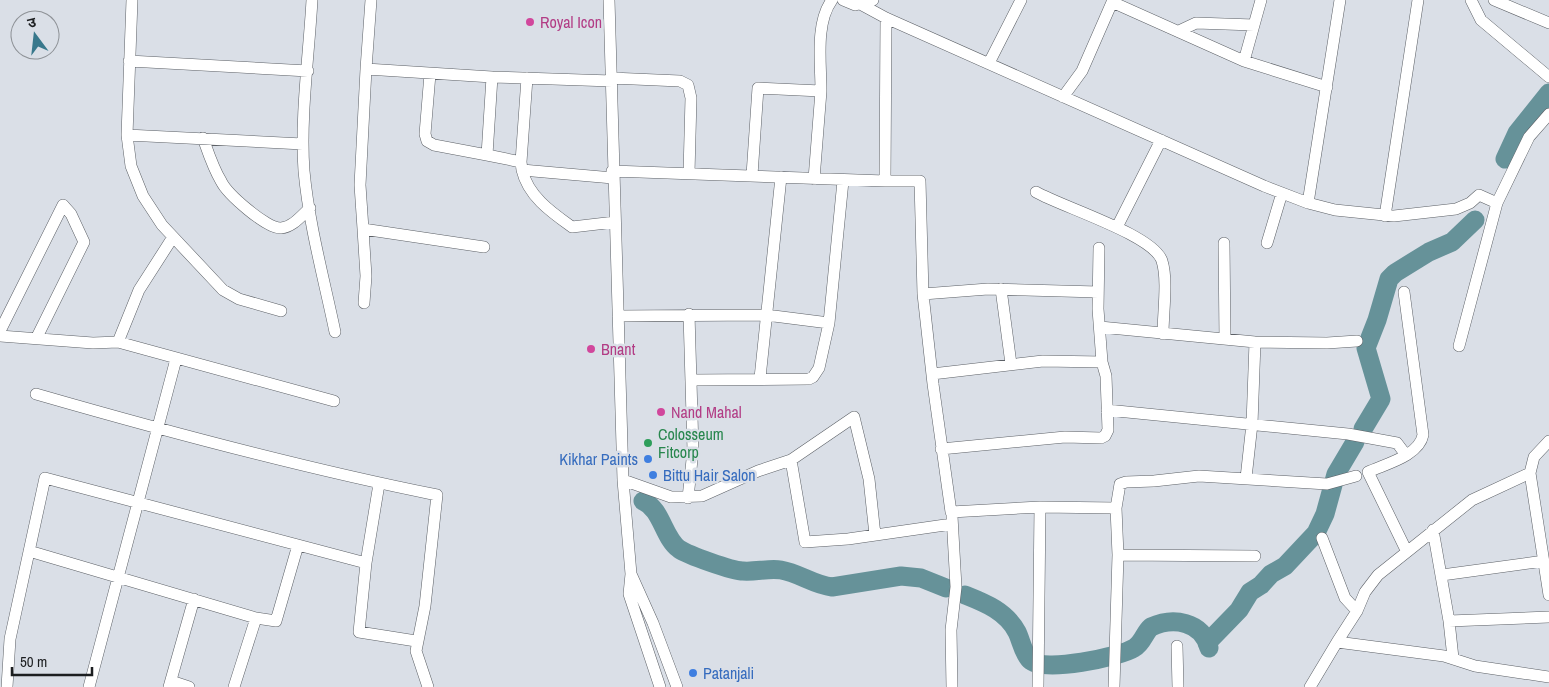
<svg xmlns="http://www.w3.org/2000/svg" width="1549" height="687" viewBox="0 0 1549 687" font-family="'Archivo Narrow','Noto Sans Devanagari',sans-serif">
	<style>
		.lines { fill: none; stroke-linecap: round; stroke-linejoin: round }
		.river { stroke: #669299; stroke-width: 19 }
		.minor-casing { stroke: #5c6066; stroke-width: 12 }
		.minor { stroke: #fff; stroke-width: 11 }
		.hotel-dot { fill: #d1479c; stroke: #dadfe7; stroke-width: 2 }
		.leisure-dot { fill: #2e9e5b; stroke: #dadfe7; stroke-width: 2 }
		.shop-dot { fill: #3f7fe0; stroke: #dadfe7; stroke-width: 2 }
		.labels { text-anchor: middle; stroke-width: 5; stroke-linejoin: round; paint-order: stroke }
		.hotel-label { font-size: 16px; fill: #b23c85; stroke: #dadfe7; text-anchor: start }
		.leisure-label { font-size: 16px; fill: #27864d; stroke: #dadfe7; text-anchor: start }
		.shop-label { font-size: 16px; fill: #366cbe; stroke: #dadfe7; text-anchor: start }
	</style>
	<rect width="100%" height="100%" fill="#dadfe7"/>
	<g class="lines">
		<path class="river" d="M1505,159L1517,133L1549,93
			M1363,429L1381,399L1366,348L1377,320L1389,279L1395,273L1429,252L1452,242L1475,220
			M643,501C662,509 663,537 679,549C688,555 732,571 743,571C756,572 769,568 781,570C799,573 814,585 832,587L901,576L921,578L946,588
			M965,595C985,603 1006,611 1017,632C1021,640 1023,653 1030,660C1043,673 1120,657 1134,648C1143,643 1144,633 1151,627C1173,617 1202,621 1209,648
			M1207,643L1239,610L1250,592L1261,585L1271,574L1285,566L1316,533L1325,514L1336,474L1355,442"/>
		<g class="minor-casing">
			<path id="minor" d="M132,0L127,135L131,166L143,196L162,225L223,290L239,299L281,311
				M312,0C309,54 300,118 304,171C309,225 324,279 335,332
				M371,0L366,69L492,77
				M609,0L623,480L631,574L629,594L660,687
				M843,0L855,5L873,0
				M1471,0L1481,20L1549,77
				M1494,0L1549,23
				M1112,2L1244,61L1327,87
				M862,5L886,18L1264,186L1308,203L1340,0
				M886,18L885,181H920L923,294L933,384L951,512L1040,507L1038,687
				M1179,31L1196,23L1254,25
				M129,61L308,71
				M1244,61L1261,0
				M989,63L1021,0
				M366,69L360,185L363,229L484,247
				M430,74L425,134L427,141L434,145L487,155
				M611,78L680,81L688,85L691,98L689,173
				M612,81L492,77L487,155L521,162L522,170L613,178
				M821,91C821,63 815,23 832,0
				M1063,97L1082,71L1113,0
				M127,135L303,144
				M203,138C208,152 213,168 221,181C227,194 267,229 281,228C293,227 302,215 310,208
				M521,162L527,78
				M522,170C528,196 551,212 572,227L615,222
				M612,171L885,181
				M752,175L758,88L821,91L814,179
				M1036,192C1062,207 1154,235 1162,261C1168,280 1163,313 1163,334
				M1308,203L1335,210L1394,216L1456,209L1470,203L1479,195L1497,203
				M1385,216L1418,0
				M1117,227L1161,140
				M363,229L366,276L364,303
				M1224,243L1225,339
				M1267,243L1282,193
				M1001,289L1011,364
				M1404,292L1423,435C1419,456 1385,464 1368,472L1407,552
				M923,294L988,289L1098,292
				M618,316L766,315L829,323
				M1100,327L1255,342L1327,343L1357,341
				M0,331L63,205L71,214L84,242L37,337
				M0,336L93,343L118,342L334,401
				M118,342L139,290L173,237
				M1459,346L1497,203L1529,137L1549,114
				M932,374L1043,361L1102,362
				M760,378L781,177
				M692,380L809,379L813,377L819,368L829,323L843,181
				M36,394C168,432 302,468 437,495L425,606L416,651L428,687
				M1107,410L1348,434L1397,443L1406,455
				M1549,441L1534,457L1530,473L1549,595
				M941,449L1065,437L1101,438L1105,436L1108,430L1106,376L1102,362L1098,309L1099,248
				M791,460L805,542L848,539L952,524
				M1530,473L1472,500L1378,575L1365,592L1357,611L1337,642L1444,656L1475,666L1549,677
				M1246,478L1252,424L1255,342
				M623,480L671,497L702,496L758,471L791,460L854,417L869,479L875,535
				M379,484L366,563L359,632L416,641
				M688,498L693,450L689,314
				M1040,507L1116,508
				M952,516L956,587L951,630L952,687
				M1433,530L1449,621L1453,658
				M1322,538L1345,598L1357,611
				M29,551L256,618
				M1118,555L1255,556
				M631,574L653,623L677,687
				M1442,575L1544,561
				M1449,621L1549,617
				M1177,646L1178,687
				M171,681L189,687
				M7,687L10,639L45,478L366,563
				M89,687L176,359
				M169,687L194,599
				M234,687L256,618L276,621L298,545
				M1114,687L1118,555L1116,508L1120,484L1126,482L1154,481L1199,476L1327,484L1356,476
				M1310,687L1337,642"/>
		</g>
		<use href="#minor" class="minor"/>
	</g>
	<g class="hotel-dot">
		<circle cx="530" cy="22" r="5"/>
		<circle cx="591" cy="349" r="5"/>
		<circle cx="661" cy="412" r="5"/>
	</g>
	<circle class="leisure-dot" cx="648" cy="443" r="5"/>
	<g class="shop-dot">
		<circle cx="648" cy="459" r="5"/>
		<circle cx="653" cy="475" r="5"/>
		<circle cx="693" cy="673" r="5"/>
	</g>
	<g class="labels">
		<g class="hotel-label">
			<text x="540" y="28">Royal Icon</text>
			<text x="601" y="355">Bnant</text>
			<text x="671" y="418">Nand Mahal</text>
		</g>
		<g class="leisure-label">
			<text x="658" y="440">Colosseum<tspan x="658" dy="18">Fitcorp</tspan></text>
		</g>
		<g class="shop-label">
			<text x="638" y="465" text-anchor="end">Kikhar Paints</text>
			<text x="663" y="481">Bittu Hair Salon</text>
			<text x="703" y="679">Patanjali</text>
		</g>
	</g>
	<g transform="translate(35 35) rotate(345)"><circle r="24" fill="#dadfe7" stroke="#8e9297"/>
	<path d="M0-4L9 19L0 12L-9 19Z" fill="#38788c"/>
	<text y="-8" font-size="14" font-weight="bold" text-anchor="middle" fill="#1c1e20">उ</text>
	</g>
	<path d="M12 667v8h80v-8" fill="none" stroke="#1c1e20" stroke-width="2.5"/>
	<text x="20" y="667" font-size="15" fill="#1c1e20" stroke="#dadfe7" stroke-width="4" paint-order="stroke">50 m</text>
</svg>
